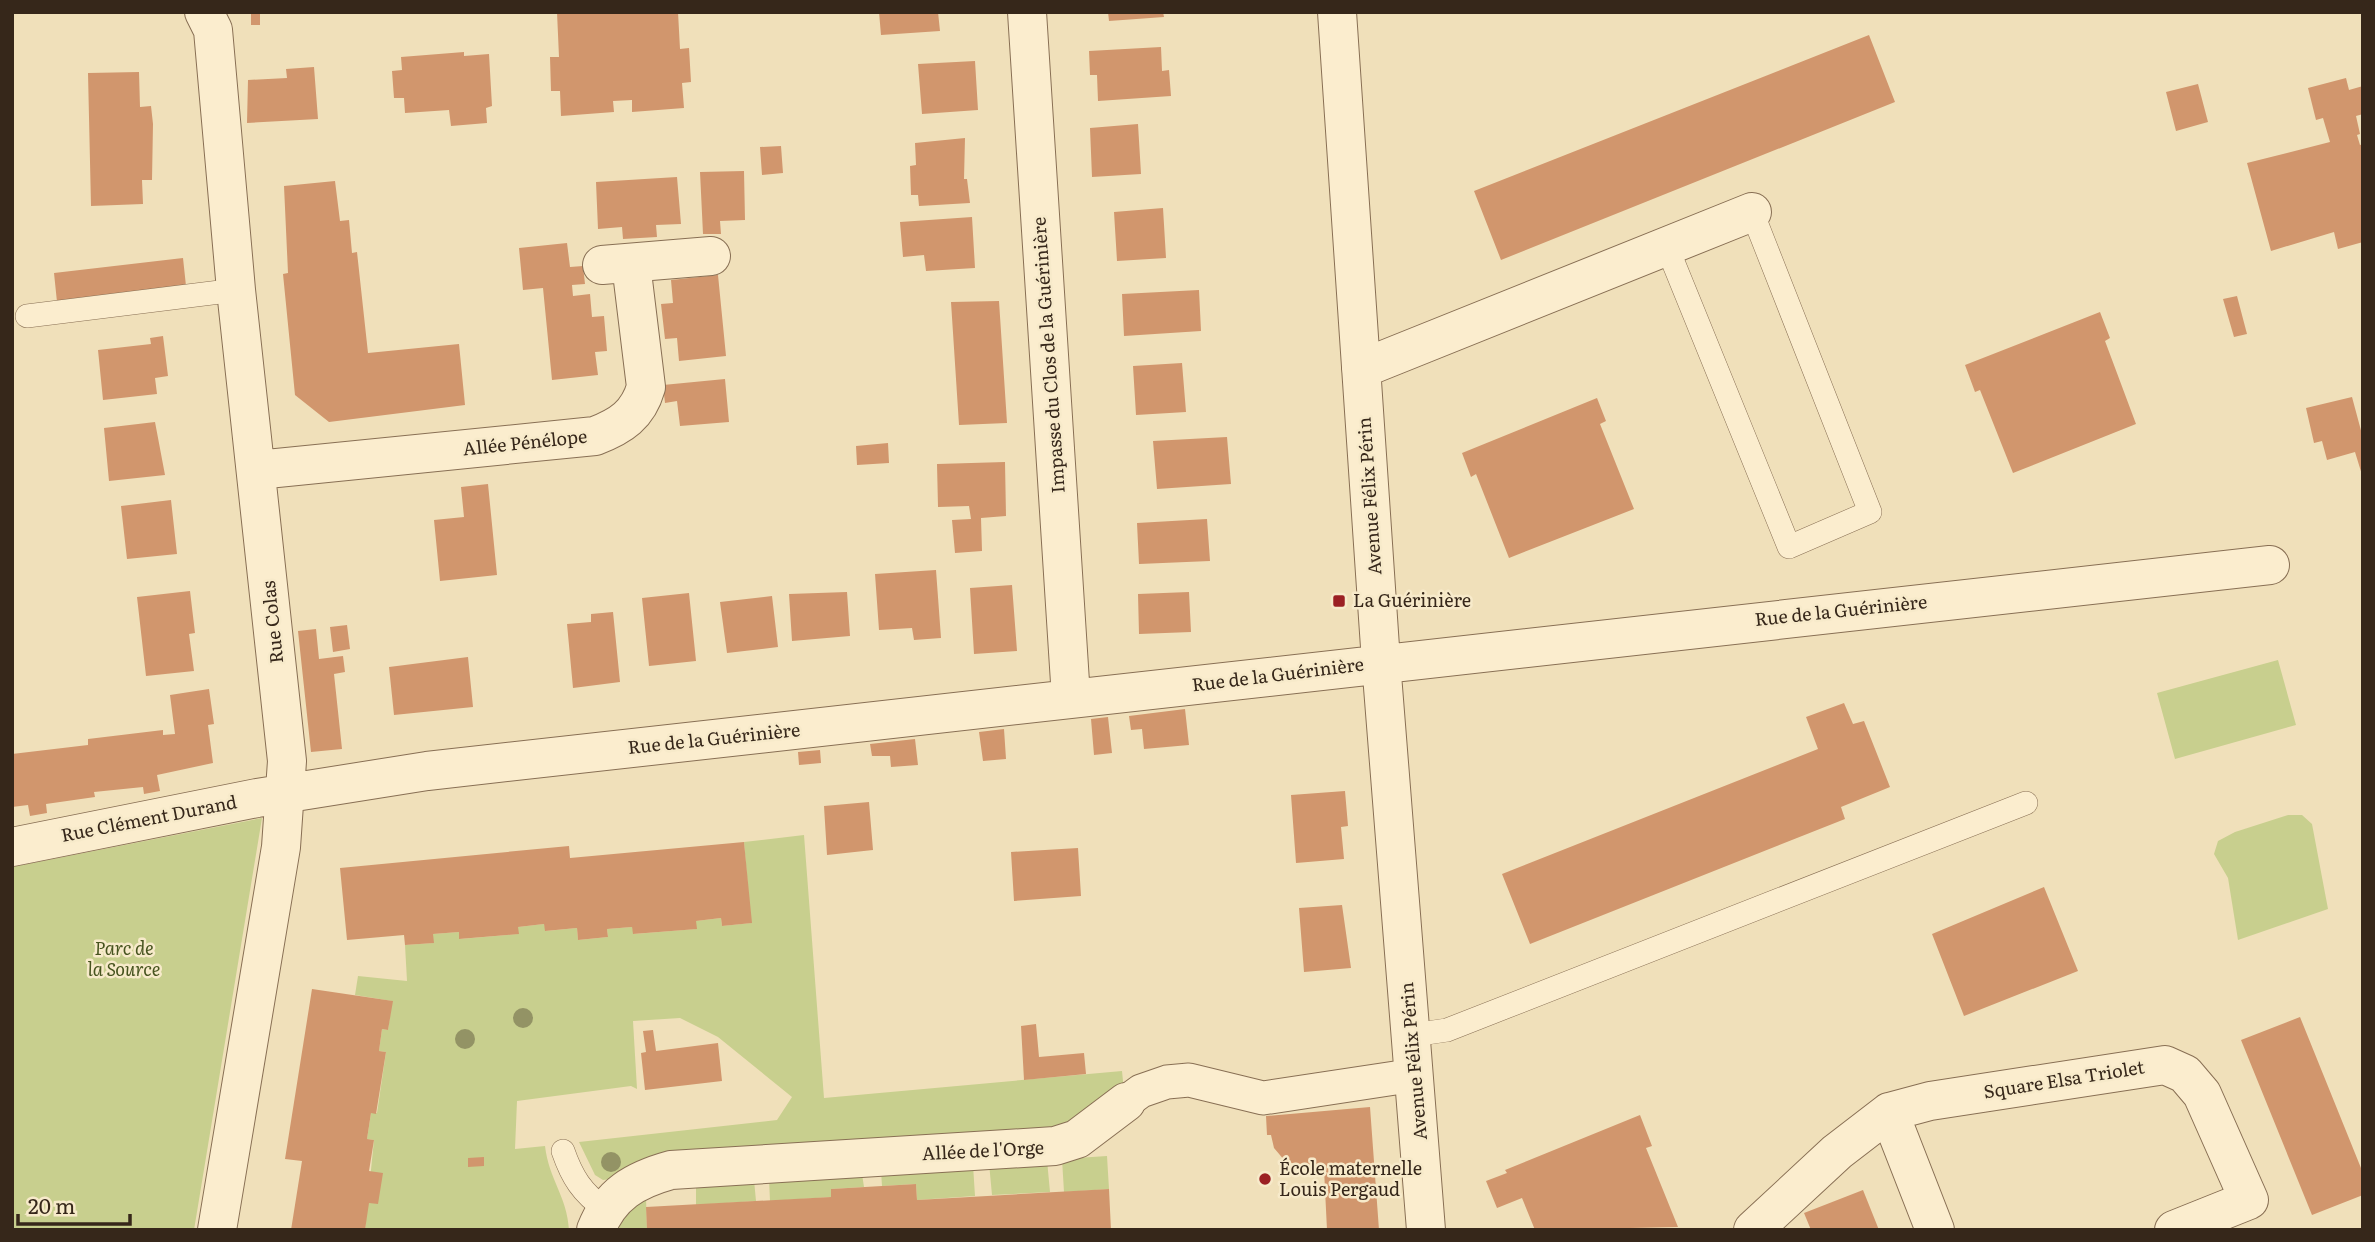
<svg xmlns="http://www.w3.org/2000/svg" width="2375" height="1242" viewBox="0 0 2375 1242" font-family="Literata,serif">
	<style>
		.green { fill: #c8cf8e }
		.building { fill: #d1966d }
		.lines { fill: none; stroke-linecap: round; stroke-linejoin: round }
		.service-casing { stroke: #886f54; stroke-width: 24 }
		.pedestrian-casing { stroke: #886f54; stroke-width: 35 }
		.minor-casing { stroke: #886f54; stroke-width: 40 }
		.service { stroke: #fbedce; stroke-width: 23 }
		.pedestrian { stroke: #fbedce; stroke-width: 33 }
		.minor { stroke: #fbedce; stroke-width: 38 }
		.tree { fill: #939365 }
		.poi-dot { fill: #9b2023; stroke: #f7eaca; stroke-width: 2.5 }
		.labels { text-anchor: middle; stroke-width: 5; stroke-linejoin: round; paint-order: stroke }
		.street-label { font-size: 18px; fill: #36271a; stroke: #f7eaca }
		.poi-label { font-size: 18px; fill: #36271a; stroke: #f7eaca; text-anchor: start }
		.park-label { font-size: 18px; font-style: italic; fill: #47541f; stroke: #f7eaca }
	</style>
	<rect width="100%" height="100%" fill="#f0e0ba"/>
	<path class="green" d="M2278,660L2296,725L2175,759L2157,693Z
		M2288,815H2302L2312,824L2328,909L2238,940L2228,878L2214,854L2218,841L2235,832Z
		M262,818L194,1230H12V867Z
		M804,835L824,1098L1122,1071L1124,1091L1076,1127L603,1180L595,1175L579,1142L777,1120L792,1097L718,1037L680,1018L633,1021L637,1089L631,1086L517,1101L515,1149L545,1146C549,1180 567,1196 569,1230L365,1229L374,1140L367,1139L371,1113H377L386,1052L379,1051L382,1029L388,1030L392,1001L355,995L358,976L407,981L405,945L433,943V934L459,932L460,939L518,934V927L544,924L546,931L577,928L578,940L608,937L607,929L632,927L634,934L696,929V921L721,918L722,926L751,923L744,842Z
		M1107,1156L1109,1189L1064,1192L1062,1159Z
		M1047,1160L1050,1192L992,1195L989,1163Z
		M973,1165L975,1196L917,1200L916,1184L882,1186L881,1171Z
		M862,1174L864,1187L831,1189V1197L770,1201L769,1179Z
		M754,1180L756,1201L696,1205V1185Z
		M646,1198L647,1230H613L619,1219Z"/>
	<path class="building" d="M251,12H260V25H251Z
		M557,12H678L680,49L689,48L691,82L682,83L684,108L632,112V100L613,101L614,112L561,116L560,91H551L550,57H559Z
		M879,12H938L940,31L881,35Z
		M1108,12H1163L1164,17L1109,21Z
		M1869,35L1895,102L1501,260L1474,191Z
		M1161,47L1162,71L1169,70L1171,96L1098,101L1097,75H1090L1089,51Z
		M464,52V56L489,54L492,106L486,108L487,123L451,126L449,110L405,113L404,98H394L392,71L402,70L401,57Z
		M975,61L978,110L922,114L918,64Z
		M314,67L318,119L247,123L248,80L287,78L286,69Z
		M139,72L140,107L151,106L153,124L152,180H142L143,204L91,206L88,73Z
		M2346,78L2349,90L2363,86V114L2356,116L2360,134L2357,135L2360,145L2363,144V242L2338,249L2334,232L2271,251L2247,163L2330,142L2323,118L2316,120L2308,88Z
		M2198,84L2208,122L2176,131L2166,92Z
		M1138,124L1141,174L1092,177L1090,128Z
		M965,138L964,179H967L970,203L919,206L918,195H911L910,166L916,165L915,143Z
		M781,146L783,173L762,175L760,147Z
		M744,171L745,220L720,221L721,234H703L700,172Z
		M677,177L681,224L656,225L657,237L623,239L622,227L598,229L596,182Z
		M335,181L340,221L349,220L352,253L357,252L368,353L459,344L465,405L329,422L295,395L283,274L288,273L284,186Z
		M1163,208L1166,258L1117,261L1114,212Z
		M972,217L975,268L926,271L924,255L903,257L900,222Z
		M567,243L570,267L583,266L585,284L572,285L573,296L590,294L592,317L604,316L607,351L595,352L598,375L552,380L543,288L523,290L519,248Z
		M183,258L186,286L57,302L54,273Z
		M718,275L726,356L679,361L677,338L665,339L661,304L673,303L671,280Z
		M1199,290L1201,331L1124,336L1122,294Z
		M2237,296L2247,334L2234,337L2223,299Z
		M999,301L1007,423L959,425L951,302Z
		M2100,312L2110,338L2105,341L2136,424L2013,473L1980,390L1975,392L1965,365Z
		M163,336L168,376L155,378L157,394L103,400L98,350L151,344L150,338Z
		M1182,363L1186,412L1136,415L1133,366Z
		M725,379L729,422L680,426L677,401L665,403L663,385Z
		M2352,397L2363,438V478L2355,452L2327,460L2322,441L2314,443L2306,408Z
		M1597,398L1606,421L1600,424L1634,509L1509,558L1476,474L1471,477L1462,453Z
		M155,422L165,475L109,481L104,428Z
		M1227,437L1231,484L1157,489L1153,441Z
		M888,443L889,463L857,465L856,446Z
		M1005,462L1006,516L981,518L982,551L955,553L952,520L971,519L969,506L938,507L937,464Z
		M488,484L497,575L440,581L434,520L464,517L461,487Z
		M171,500L177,554L127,559L121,506Z
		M1207,519L1210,561L1139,564L1137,523Z
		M936,570L941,638L914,640L912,628L879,630L875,574Z
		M1012,585L1017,651L974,654L970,588Z
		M190,591L195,633L189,634L194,671L146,676L137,597Z
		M847,592L850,636L792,641L789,594Z
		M1189,592L1191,632L1139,634L1138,594Z
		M689,593L696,661L649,666L642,598Z
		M772,596L778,647L727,653L720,602Z
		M613,612L620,682L573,688L567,624L591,622V614Z
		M347,625L350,649L333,652L330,627Z
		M316,629L319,659L343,656L345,672L334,674L342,749L311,752L298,631Z
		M468,657L473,707L394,715L389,667Z
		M209,689L214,724L208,725L213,763L157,775L160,791L144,794L143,787L94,792L95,797L46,804L47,813L30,816L28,805L12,807V754L88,745V739L163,730V735L175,734L170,695Z
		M1844,703L1853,724L1864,721L1890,787L1841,807L1845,819L1530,944L1502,874L1818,749L1806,717Z
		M1185,709L1189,745L1144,749L1142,729L1131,730L1129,716Z
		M1108,717L1112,753L1094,755L1091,719Z
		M1004,729L1006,759L983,761L979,732Z
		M915,739L918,765L891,767L890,756H872L870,744Z
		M820,750L821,763L799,765L798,752Z
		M1345,791L1348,826L1341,827L1344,859L1296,863L1291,795Z
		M869,802L873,850L827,855L824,806Z
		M744,842L752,923L722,926L721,918L696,921L697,929L633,934L632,927L607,929L608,937L578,940L577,928L545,931L544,924L518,927L519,934L459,939V932L433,934L434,943L405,945L404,935L347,940L340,868L569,846L570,858Z
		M1078,848L1081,896L1014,901L1011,852Z
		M2044,887L2078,971L1964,1016L1932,934Z
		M1342,905L1351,968L1304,972L1299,908Z
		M312,989L393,1001L388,1030L382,1029L379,1051L386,1052L376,1114L371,1113L367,1139L374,1140L369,1171L383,1173L378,1204L369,1203L365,1230H291L302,1161L285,1159Z
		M2300,1017L2363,1173V1195L2312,1215L2241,1040Z
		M1036,1024L1039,1057L1084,1053L1086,1074L1024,1080L1021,1026Z
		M653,1030L656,1051L718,1043L722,1081L645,1090L641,1053L646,1052L643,1031Z
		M1370,1107L1379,1230H1327L1324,1169L1302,1170V1166L1285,1161L1274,1148L1271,1135H1267L1266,1116Z
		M1640,1115L1652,1146L1646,1148L1678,1227L1535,1230L1522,1198L1497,1208L1486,1181L1507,1173L1505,1170Z
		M484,1157V1166L468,1167V1158Z
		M916,1184L917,1200L1109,1189L1111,1230H647L646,1207L831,1197V1189Z
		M1863,1190L1879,1230H1811L1804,1213Z"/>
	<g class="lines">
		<g class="service-casing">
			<path id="service" d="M1667,247L1789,547L1870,512L1752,212
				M27,316L236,290
				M1413,1035L1447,1030L2026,803
				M563,1151C572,1177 582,1193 605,1209"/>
		</g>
		<g class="pedestrian-casing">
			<path id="pedestrian" d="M1126,1102L1141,1091L1167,1082L1189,1080L1263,1098L1415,1075"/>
		</g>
		<g class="minor-casing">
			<path id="minor" d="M204,12L213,30L236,290L287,761L281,847L217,1230
				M1027,12L1071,698
				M1337,12L1381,662L1426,1230
				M602,265L711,256
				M1361,369L1752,212
				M257,470L595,436C621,426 638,415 646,387L631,264
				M12,847L257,798L427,771L2270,565
				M1889,1112L1935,1230
				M596,1230C610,1194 635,1180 671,1170L1055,1146L1077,1139L1126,1102
				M1753,1230L1837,1152L1889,1112L1930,1101L2165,1065L2185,1074L2202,1094L2249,1200L2174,1230"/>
		</g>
		<use href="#service" class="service"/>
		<use href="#pedestrian" class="pedestrian"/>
		<use href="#minor" class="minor"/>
	</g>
	<g class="tree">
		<circle cx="523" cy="1018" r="10"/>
		<circle cx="465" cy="1039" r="10"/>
		<circle cx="611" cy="1162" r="10"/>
	</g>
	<g class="poi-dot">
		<rect x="1332" y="594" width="14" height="14" rx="3.5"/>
		<circle cx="1265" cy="1179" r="7"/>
	</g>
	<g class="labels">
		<g class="street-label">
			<text transform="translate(1049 355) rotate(-94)" y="6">Impasse du Clos de la Guérinière</text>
			<text transform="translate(525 443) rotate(-6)" y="6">Allée Pénélope</text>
			<text transform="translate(1370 496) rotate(-94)" y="6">Avenue Félix Périn</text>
			<text transform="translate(1841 611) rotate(-6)" y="6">Rue de la Guérinière</text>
			<text transform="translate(273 622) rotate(-96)" y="6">Rue Colas</text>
			<text transform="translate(1278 675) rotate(-7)" y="6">Rue de la Guérinière</text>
			<text transform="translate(714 739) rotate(-6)" y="6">Rue de la Guérinière</text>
			<text transform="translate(149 819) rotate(-11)" y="6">Rue Clément Durand</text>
			<text transform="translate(1414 1061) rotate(-95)" y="6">Avenue Félix Périn</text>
			<text transform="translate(2064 1080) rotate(-9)" y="6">Square Elsa Triolet</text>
			<text transform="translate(983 1151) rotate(-3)" y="6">Allée de l'Orge</text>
		</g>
		<g class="poi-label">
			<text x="1353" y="607">La Guérinière</text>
			<text x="1279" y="1175">École maternelle<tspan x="1279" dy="21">Louis Pergaud</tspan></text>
		</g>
		<g class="park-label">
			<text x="124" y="955">Parc de<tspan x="124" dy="21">la Source</tspan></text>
		</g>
	</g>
	<rect width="2375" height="1242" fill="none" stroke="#36271a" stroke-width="28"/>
	<path d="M18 1214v10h112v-10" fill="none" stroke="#36271a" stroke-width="3.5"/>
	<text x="28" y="1214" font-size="21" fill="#36271a" stroke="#f7eaca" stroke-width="5" paint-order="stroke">20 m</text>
</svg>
